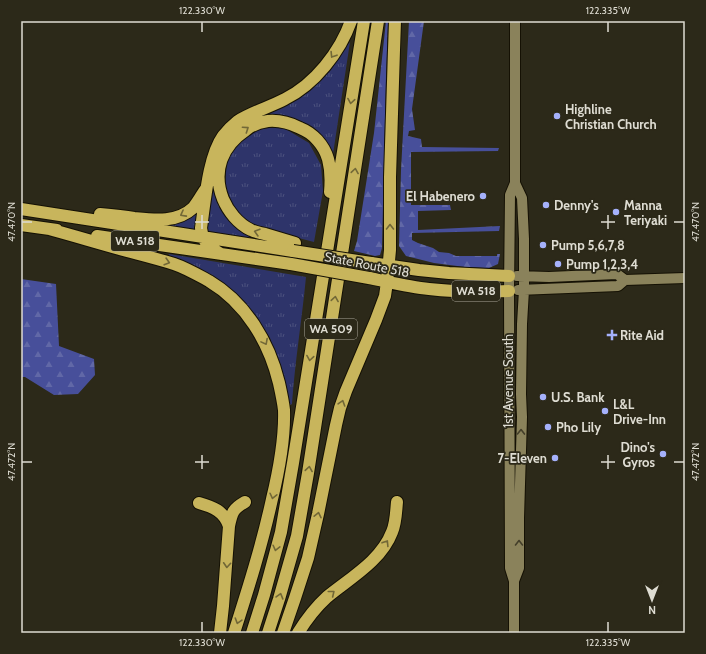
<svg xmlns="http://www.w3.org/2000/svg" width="706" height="654" viewBox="0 0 706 654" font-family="Cabin,sans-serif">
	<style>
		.grass { fill: url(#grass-tufts) }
		.forest { fill: url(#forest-firs) }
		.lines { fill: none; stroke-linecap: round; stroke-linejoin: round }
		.secondary-casing { stroke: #151104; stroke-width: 12 }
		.highway-casing { stroke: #151104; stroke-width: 14 }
		.secondary { stroke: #8a825b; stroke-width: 10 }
		.highway { stroke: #c8b55c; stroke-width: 12 }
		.highway-bridge-casing { stroke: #151104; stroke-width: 14; stroke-linecap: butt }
		.highway-bridge { stroke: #c8b55c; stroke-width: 12 }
		.oneway { stroke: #726837 }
		.oneway2 { stroke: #443f2a }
		.ticks { fill: none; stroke: #dedcd2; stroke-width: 1.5 }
		.poi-dot { fill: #a5b1fc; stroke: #2c2919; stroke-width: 1.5 }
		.labels { text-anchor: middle; stroke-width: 3.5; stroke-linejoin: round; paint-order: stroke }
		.shield { fill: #2c2919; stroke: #a9a69a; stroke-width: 1 }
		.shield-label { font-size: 12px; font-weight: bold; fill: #dedcd2 }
		.poi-label { font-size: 13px; font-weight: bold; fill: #dedcd2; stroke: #2c2919; text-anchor: start }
		.street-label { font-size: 13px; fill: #dedcd2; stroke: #2c2919 }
		.neatline { fill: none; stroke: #dedcd2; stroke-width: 1.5 }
		.ticks-label { font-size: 10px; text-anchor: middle; fill: #dedcd2 }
	</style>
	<defs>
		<pattern id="grass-tufts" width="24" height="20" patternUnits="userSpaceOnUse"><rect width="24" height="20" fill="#2e346a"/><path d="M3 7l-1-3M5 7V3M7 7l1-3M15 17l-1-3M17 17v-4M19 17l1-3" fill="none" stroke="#4c517e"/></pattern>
		<pattern id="forest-firs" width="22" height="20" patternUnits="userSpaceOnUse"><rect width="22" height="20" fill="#474f9a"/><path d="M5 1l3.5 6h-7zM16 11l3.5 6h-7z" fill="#6168a7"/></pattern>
	</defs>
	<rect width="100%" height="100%" fill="#2c2919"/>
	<path class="grass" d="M350,42L333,154L323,140L262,117L312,88Z
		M270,128H284L309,143L321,165L323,191L314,242L272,231L253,225L239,216L231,202L225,186L227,159L239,143L246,136L256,129Z
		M214,169L215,187L260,238L258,240L205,232Z
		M197,210L198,231L158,224Z
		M169,254L306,277C302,319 295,361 292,404L287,407L279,367L270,338L248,308L233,291L215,278L168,256Z"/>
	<path class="forest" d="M386,21H387L388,23L386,75L382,248L380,255L375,256L354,251L357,241L366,184L374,133Z
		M409,21H424L412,109L415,130L409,131L408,136L421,139L422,147L499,148L498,151L411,152V205H450L451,210L418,211V230L500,226L499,231L412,233V240L418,243L433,248L439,252L449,253L456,256H497V254H500L498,264L489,268L465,267L434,263L406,256L399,246L401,170Z
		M21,279L56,284L59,346L94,359L95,375L78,394L54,395L25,377H21Z"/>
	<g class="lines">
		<g class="secondary-casing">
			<path id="secondary" d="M517,276L549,277L617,274L625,280
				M518,290L618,286L625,280L685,278
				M514,581L519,568V518L522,417L521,394L522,324L524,290V239L522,198L515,183
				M514,633V581L510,568L509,291L510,195L515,183V21"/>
		</g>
		<g class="highway-casing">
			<path id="highway" d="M21,209L293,251
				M100,214C112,215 123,216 134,218C154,220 177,223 193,208C198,202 201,196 205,190
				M21,225L57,230
				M49,229C75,236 101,244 127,251C142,255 158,259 174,264C186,268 198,275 209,281C246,303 269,342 279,383C281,392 283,401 284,410C285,440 279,470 272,499C262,545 248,589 234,633
				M97,236L291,264
				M295,243C285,240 275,237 265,234C260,233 255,232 251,230C238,224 228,211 223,199C212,171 222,146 246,130C252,125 260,122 268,121C280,120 290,123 300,128C313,133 324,145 328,159C331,170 331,181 330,192
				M221,254C208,247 203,242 201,228C205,202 208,157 223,136C227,131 233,125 238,121C252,112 270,107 285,99C315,84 340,52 351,21
				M371,263L419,270L449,273L509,276
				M369,278C389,282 409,287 429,289C456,292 482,292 509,291
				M199,503C213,507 224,511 229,526
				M220,633L223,606L229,526C232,512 233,509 245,502
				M252,633L264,595L281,532L293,463L364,21
				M268,633L279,599L297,536L308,473L378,21
				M283,633L295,598L308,558L318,514L336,425L340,408L346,391L376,320L385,296L387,282L390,250V177L394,50L395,21
				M298,633C306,620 316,607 327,597C350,578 381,561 392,532C396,523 396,512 397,502"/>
		</g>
		<use href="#secondary" class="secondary"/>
		<use href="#highway" class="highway"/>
		<g class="highway-bridge-casing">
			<path id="highway-bridge" d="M293,251L371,263
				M291,264L369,278"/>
		</g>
		<use href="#highway-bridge" class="highway-bridge"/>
	</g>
	<defs><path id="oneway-chevron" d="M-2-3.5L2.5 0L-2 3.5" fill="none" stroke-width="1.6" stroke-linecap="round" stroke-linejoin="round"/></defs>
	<g class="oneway">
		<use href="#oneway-chevron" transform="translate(333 55) rotate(122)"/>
		<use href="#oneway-chevron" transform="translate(351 101) rotate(99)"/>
		<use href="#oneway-chevron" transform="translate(246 129) rotate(-34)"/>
		<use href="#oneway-chevron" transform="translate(355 171) rotate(-81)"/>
		<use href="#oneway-chevron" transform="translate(183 214) rotate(152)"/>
		<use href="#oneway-chevron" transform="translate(390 227) rotate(-90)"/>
		<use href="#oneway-chevron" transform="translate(257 232) rotate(-164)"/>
		<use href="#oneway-chevron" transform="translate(167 262) rotate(16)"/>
		<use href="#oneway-chevron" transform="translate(335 299) rotate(-81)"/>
		<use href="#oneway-chevron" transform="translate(265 342) rotate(62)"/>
		<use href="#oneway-chevron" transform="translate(310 358) rotate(99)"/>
		<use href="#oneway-chevron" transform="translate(342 403) rotate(-72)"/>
		<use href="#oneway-chevron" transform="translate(309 469) rotate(-81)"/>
		<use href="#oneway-chevron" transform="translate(273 496) rotate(103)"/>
		<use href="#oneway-chevron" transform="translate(318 515) rotate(-78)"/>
		<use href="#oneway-chevron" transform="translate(386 543) rotate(-58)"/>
		<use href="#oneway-chevron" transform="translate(276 548) rotate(104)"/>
		<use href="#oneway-chevron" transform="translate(227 565) rotate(94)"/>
		<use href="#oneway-chevron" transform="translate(332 593) rotate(-39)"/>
		<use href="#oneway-chevron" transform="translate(280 596) rotate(-74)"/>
		<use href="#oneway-chevron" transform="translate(238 621) rotate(107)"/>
	</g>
	<g class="oneway2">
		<use href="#oneway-chevron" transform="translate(521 432) rotate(-89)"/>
		<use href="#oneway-chevron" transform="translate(519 543) rotate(-90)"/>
	</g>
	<path class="ticks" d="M202,22V32M608,22V32M202,215V229M608,215V229M22,222H32M195,222H209M601,222H615M674,222H684M202,455V469M608,455V469M22,462H32M195,462H209M601,462H615M674,462H684M202,622V632M608,622V632"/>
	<g class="poi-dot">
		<circle cx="557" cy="116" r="4"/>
		<circle cx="483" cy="196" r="4"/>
		<circle cx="546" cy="205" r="4"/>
		<circle cx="616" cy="212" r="4"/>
		<circle cx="543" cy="245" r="4"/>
		<circle cx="558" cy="264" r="4"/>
		<path d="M610 329h4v4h4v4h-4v4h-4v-4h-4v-4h4z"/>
		<circle cx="543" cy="397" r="4"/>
		<circle cx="605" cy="411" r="4"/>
		<circle cx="548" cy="427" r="4"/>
		<circle cx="663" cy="454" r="4"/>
		<circle cx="555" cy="458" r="4"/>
	</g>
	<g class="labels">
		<g class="shield">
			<rect x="111" y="231" width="48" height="20" rx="3"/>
			<rect x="452" y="281" width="48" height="20" rx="3"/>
			<rect x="305" y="319" width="52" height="20" rx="3"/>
		</g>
		<g class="shield-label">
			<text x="135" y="245">WA 518</text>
			<text x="476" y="295">WA 518</text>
			<text x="331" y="333">WA 509</text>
		</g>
		<g class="poi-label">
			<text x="565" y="114">Highline<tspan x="565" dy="15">Christian Church</tspan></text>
			<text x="475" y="201" text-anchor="end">El Habenero</text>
			<text x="554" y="210">Denny's</text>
			<text x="624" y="210">Manna<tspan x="624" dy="15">Teriyaki</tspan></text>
			<text x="551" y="250">Pump 5,6,7,8</text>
			<text x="566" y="269">Pump 1,2,3,4</text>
			<text x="620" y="340">Rite Aid</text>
			<text x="551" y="402">U.S. Bank</text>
			<text x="613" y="409">L&amp;L<tspan x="613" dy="15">Drive-Inn</tspan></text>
			<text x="556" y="432">Pho Lily</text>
			<text x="655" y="452" text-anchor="end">Dino's<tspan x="655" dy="15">Gyros</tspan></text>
			<text x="547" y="463" text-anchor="end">7-Eleven</text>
		</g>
		<g class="street-label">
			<text transform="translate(367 264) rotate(11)" y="5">State Route 518</text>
			<text transform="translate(508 381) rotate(-90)" y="5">1st Avenue South</text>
		</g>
	</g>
	<rect width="706" height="654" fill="none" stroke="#2c2919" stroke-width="44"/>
	<g transform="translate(652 600) rotate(180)" stroke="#2c2919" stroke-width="3" paint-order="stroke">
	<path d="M0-3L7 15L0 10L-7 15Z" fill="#dedcd2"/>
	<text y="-6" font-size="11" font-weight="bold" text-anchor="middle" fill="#dedcd2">N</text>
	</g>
	<rect x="22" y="22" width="662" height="610" class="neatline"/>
	<g class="ticks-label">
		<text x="202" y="14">122.330°W</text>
		<text x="608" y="14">122.335°W</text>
		<text transform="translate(695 222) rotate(-90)" y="4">47.470°N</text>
		<text transform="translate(11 222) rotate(-90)" y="4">47.470°N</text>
		<text transform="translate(695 462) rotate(-90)" y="4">47.472°N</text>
		<text transform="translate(11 462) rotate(-90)" y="4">47.472°N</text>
		<text x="202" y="646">122.330°W</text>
		<text x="608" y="646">122.335°W</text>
	</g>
</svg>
